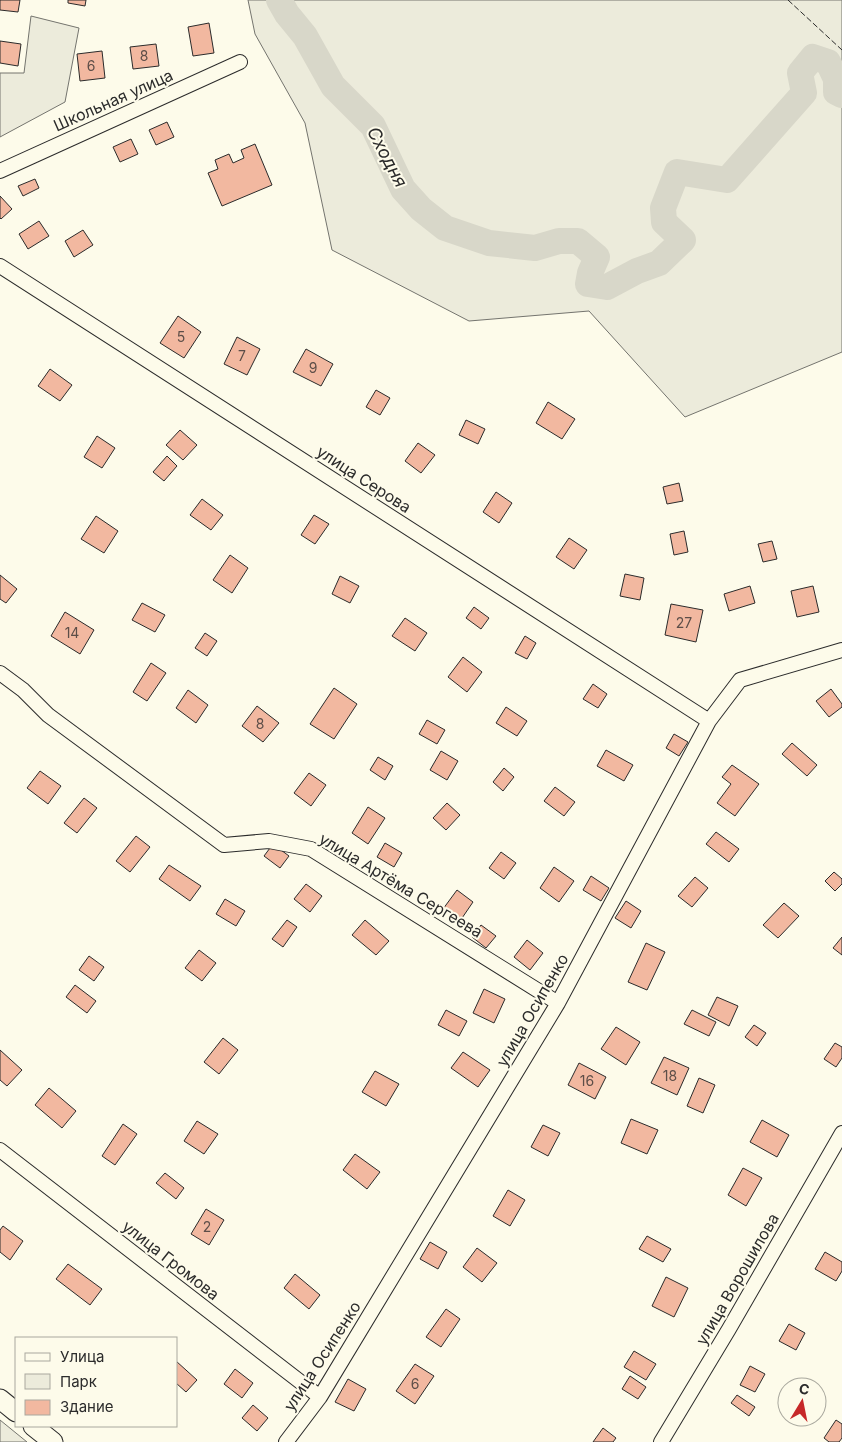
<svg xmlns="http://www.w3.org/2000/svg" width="842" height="1442" viewBox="0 0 842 1442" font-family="Inter,sans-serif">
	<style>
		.green { fill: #ecebdb; stroke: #74746e }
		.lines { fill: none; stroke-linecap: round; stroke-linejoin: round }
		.river { stroke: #d8d7c9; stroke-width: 26 }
		.building { fill: #f2b8a0; stroke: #2b2b2b }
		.street-casing { stroke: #2b2b2b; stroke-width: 16 }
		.secondary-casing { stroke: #2b2b2b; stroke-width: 21 }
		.street { stroke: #fdfbea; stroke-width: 14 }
		.secondary { stroke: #fdfbea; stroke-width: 19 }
		.fence { stroke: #2b2b2b; stroke-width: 1; stroke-dasharray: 6 2.5; stroke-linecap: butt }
		.labels { text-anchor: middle; stroke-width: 4; stroke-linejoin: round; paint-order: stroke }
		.number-label { font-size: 14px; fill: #5d4e48 }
		.street-label { font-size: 16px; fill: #2b2b2b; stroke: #fdfbea }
		.water-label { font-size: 18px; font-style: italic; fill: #2b2b2b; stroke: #fdfbea }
	</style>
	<rect width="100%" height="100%" fill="#fdfbea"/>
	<path class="green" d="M248,0H842V352L685,417L589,311L469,321L332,250L305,123L255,34Z
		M31,16L79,28L65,102L0,137V73H24Z
		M0,1420L27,1442H0Z"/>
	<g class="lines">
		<path class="river" d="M279,0L287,14L305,36L333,86L373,126L403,189L421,209L445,228L489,243L535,248L559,241H578L597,257L590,273L588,284L607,287L637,271L659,263L683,240L664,222L663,208L677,172L727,180L804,93L800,73L813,57L828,62L836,79V92L842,95"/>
	</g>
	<path class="building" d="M0,0H20L18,12L0,10Z
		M68,0H86L85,6L68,3Z
		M209,23L214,53L193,56L188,27Z
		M0,41L21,44L18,66L0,63Z
		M156,44L159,66L133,69L130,47Z
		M102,51L105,78L80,81L77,54Z
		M167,122L174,137L156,145L149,130Z
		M131,139L138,154L120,162L113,147Z
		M255,144L272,185L222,206L208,173L218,169L215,160L229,154L233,163L244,158L241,150Z
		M35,179L39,188L23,196L18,186Z
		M0,196L12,209L1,219L0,218Z
		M39,221L49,236L28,249L19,234Z
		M83,230L93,245L74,257L65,241Z
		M178,316L201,332L184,358L160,343Z
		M237,337L260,349L247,375L224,364Z
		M306,349L333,364L321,386L293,372Z
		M50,369L72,385L60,401L38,386Z
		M376,390L390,398L380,415L366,407Z
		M548,402L575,419L562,439L536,423Z
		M466,420L485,429L478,444L459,435Z
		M180,430L197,445L183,460L166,445Z
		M97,436L115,448L102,468L84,457Z
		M418,443L435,455L421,473L405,461Z
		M167,456L177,466L164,481L153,472Z
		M679,483L683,501L667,504L663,487Z
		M496,492L512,503L499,523L483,512Z
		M202,499L223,515L211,530L190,515Z
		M314,515L329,524L315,544L301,535Z
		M96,516L118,531L104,553L81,539Z
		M684,531L688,552L674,555L670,534Z
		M569,538L587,550L574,569L556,557Z
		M772,541L777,559L763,562L758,544Z
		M230,555L248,568L232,593L213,580Z
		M625,574L644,578L640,600L620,596Z
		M0,575L17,589L6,603L0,599Z
		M340,576L359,586L350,603L332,594Z
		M750,586L755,603L729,611L724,594Z
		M813,586L819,612L797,617L791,591Z
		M142,603L165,615L155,632L132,620Z
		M671,604L703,610L696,642L665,635Z
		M474,607L489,618L481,629L466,618Z
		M65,612L94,630L80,654L51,636Z
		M405,618L427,633L415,651L392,636Z
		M205,633L217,641L207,656L195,648Z
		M525,636L536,643L527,659L515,653Z
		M463,657L482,672L467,692L448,677Z
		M151,663L166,673L147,701L133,692Z
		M593,684L607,694L598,708L583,699Z
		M334,688L357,704L334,739L310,724Z
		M831,689L842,704V707L829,717L816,701Z
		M188,690L208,705L196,723L176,708Z
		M257,706L279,723L263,742L242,726Z
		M506,707L527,721L517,736L496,723Z
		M427,720L445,730L437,744L419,734Z
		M674,734L688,742L679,756L666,748Z
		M792,743L817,765L807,776L782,754Z
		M606,750L633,765L624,781L597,766Z
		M441,751L458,761L447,780L430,770Z
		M378,757L393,766L385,780L370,770Z
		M732,765L759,784L735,816L717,803L731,784L722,777Z
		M504,768L514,777L503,791L493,782Z
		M40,771L61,786L48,804L27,788Z
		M309,773L326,785L311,806L294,793Z
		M555,787L575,802L564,816L544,801Z
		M84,798L97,808L77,833L64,823Z
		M447,803L460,815L446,830L433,818Z
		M368,807L385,818L368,844L352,833Z
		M716,832L739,849L729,862L706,844Z
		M136,836L150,847L130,872L116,861Z
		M385,843L402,853L394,867L377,857Z
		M273,844L289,856L280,868L264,856Z
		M501,852L516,863L504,879L489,868Z
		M169,865L201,886L190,901L159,879Z
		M554,867L574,881L559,902L540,888Z
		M834,872L842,879V884L835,891L825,881Z
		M591,876L609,888L601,901L583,890Z
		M695,877L708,888L692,907L678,896Z
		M306,884L322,896L310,912L294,899Z
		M457,890L473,902L460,921L443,909Z
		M225,899L245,911L236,926L216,914Z
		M626,901L641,911L631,928L615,918Z
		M784,903L799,916L778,938L763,925Z
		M287,920L297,927L283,947L272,939Z
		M365,920L389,941L376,955L352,935Z
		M481,925L496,936L486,948L472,937Z
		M842,937V955L833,948Z
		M527,940L543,953L530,970L514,957Z
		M646,943L665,952L647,990L628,982Z
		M199,950L216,963L202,981L185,968Z
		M89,956L104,967L94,981L79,970Z
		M75,985L96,1001L87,1013L66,997Z
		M484,989L505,999L494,1023L473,1013Z
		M717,997L738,1006L729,1026L708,1015Z
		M446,1010L467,1021L459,1036L438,1025Z
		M692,1010L716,1022L709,1036L684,1024Z
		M754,1025L766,1033L757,1046L745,1037Z
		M616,1027L640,1042L626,1065L601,1049Z
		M223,1038L238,1050L219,1074L204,1062Z
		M835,1043L842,1047V1058L836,1067L824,1059Z
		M0,1050L22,1070L7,1086L0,1080Z
		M463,1052L490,1070L478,1087L451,1068Z
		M664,1057L689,1068L677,1095L651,1083Z
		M579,1063L606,1077L595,1099L568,1085Z
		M375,1071L399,1084L386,1106L362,1092Z
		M699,1078L715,1085L703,1113L687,1106Z
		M49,1088L76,1111L62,1128L35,1105Z
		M631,1119L658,1130L647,1154L621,1143Z
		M762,1120L789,1135L777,1157L750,1142Z
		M197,1121L218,1134L204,1154L184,1141Z
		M123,1124L137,1134L115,1165L102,1156Z
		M543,1125L560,1133L548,1156L531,1147Z
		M355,1154L380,1172L367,1189L343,1170Z
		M743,1168L762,1178L746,1206L728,1195Z
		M165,1173L184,1188L176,1199L156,1183Z
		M508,1190L525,1200L510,1226L493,1216Z
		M206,1209L224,1220L209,1245L191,1234Z
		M3,1226L23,1241L10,1260L0,1252V1230Z
		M647,1236L671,1249L663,1262L639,1249Z
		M430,1242L447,1252L438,1269L420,1259Z
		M477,1248L497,1263L482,1282L463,1267Z
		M825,1252L842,1262V1271L836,1281L815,1269Z
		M68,1264L102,1289L90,1305L56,1279Z
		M295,1274L320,1295L309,1309L284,1288Z
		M666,1277L688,1288L674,1317L652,1306Z
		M446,1309L460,1319L441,1347L426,1337Z
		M789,1324L805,1333L796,1350L779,1341Z
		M634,1351L656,1364L646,1380L624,1367Z
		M176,1361L197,1380L186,1392L176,1383Z
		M415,1364L434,1376L415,1404L396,1391Z
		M750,1366L765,1374L755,1392L740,1385Z
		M235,1369L253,1383L242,1398L224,1384Z
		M630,1376L646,1387L638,1399L622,1389Z
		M348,1379L366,1389L354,1411L335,1402Z
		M737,1395L755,1407L749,1416L731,1403Z
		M253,1405L268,1418L257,1431L242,1418Z
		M836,1420L842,1424V1438L839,1442H829L824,1438Z
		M603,1428L616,1438L613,1442H593Z"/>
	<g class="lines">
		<g class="street-casing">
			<path id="street" d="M0,171L240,62
				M0,266L709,721
				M0,673L23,690L48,715L224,845L269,841L311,849L558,1003
				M0,1150L320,1397
				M286,1442L320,1397L558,1003L709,721L740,680L842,650
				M661,1442L729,1329L842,1133"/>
		</g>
		<g class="secondary-casing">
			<path id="secondary" d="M0,1399L16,1412
				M33,1426L53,1442"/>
		</g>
		<use href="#street" class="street"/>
		<use href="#secondary" class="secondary"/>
		<path class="fence" d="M788,0L842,50"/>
	</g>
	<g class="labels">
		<g class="number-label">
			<text x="144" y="61">8</text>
			<text x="91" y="71">6</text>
			<text x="181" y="342">5</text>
			<text x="242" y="361">7</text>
			<text x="313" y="373">9</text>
			<text x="684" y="628">27</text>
			<text x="72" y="638">14</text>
			<text x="260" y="729">8</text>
			<text x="670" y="1081">18</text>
			<text x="587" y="1086">16</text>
			<text x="207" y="1232">2</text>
			<text x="415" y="1389">6</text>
		</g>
		<g class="street-label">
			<text transform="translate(113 100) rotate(-24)" y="6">Школьная улица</text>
			<text transform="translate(364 479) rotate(33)" y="6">улица Серова</text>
			<text transform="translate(401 885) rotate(31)" y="6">улица Артёма Сергеева</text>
			<text transform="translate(532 1010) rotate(-60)" y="6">улица Осипенко</text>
			<text transform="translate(171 1260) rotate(38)" y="6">улица Громова</text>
			<text transform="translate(737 1279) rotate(-60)" y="6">улица Ворошилова</text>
			<text transform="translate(322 1356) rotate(-57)" y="6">улица Осипенко</text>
		</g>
		<g class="water-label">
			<text transform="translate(387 157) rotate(62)" y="6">Сходня</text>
		</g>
	</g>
	<rect x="15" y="1337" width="162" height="90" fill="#fdfbea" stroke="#a9a89e"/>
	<rect x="25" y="1353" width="25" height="8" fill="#fdfbea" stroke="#a9a89e"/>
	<text x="60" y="1362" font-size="15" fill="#2b2b2b">Улица</text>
	<rect x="25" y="1374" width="25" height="15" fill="#ecebdb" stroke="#a9a89e"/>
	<text x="60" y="1387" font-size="15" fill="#2b2b2b">Парк</text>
	<rect x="25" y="1400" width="25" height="15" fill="#f2b8a0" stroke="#a9a89e"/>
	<text x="60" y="1412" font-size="15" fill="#2b2b2b">Здание</text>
	<g transform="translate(802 1402) rotate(10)"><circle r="24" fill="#fdfbea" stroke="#a9a89e"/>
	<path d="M0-4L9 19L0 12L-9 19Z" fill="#c62828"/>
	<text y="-8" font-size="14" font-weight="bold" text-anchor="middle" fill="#2b2b2b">С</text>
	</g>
</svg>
